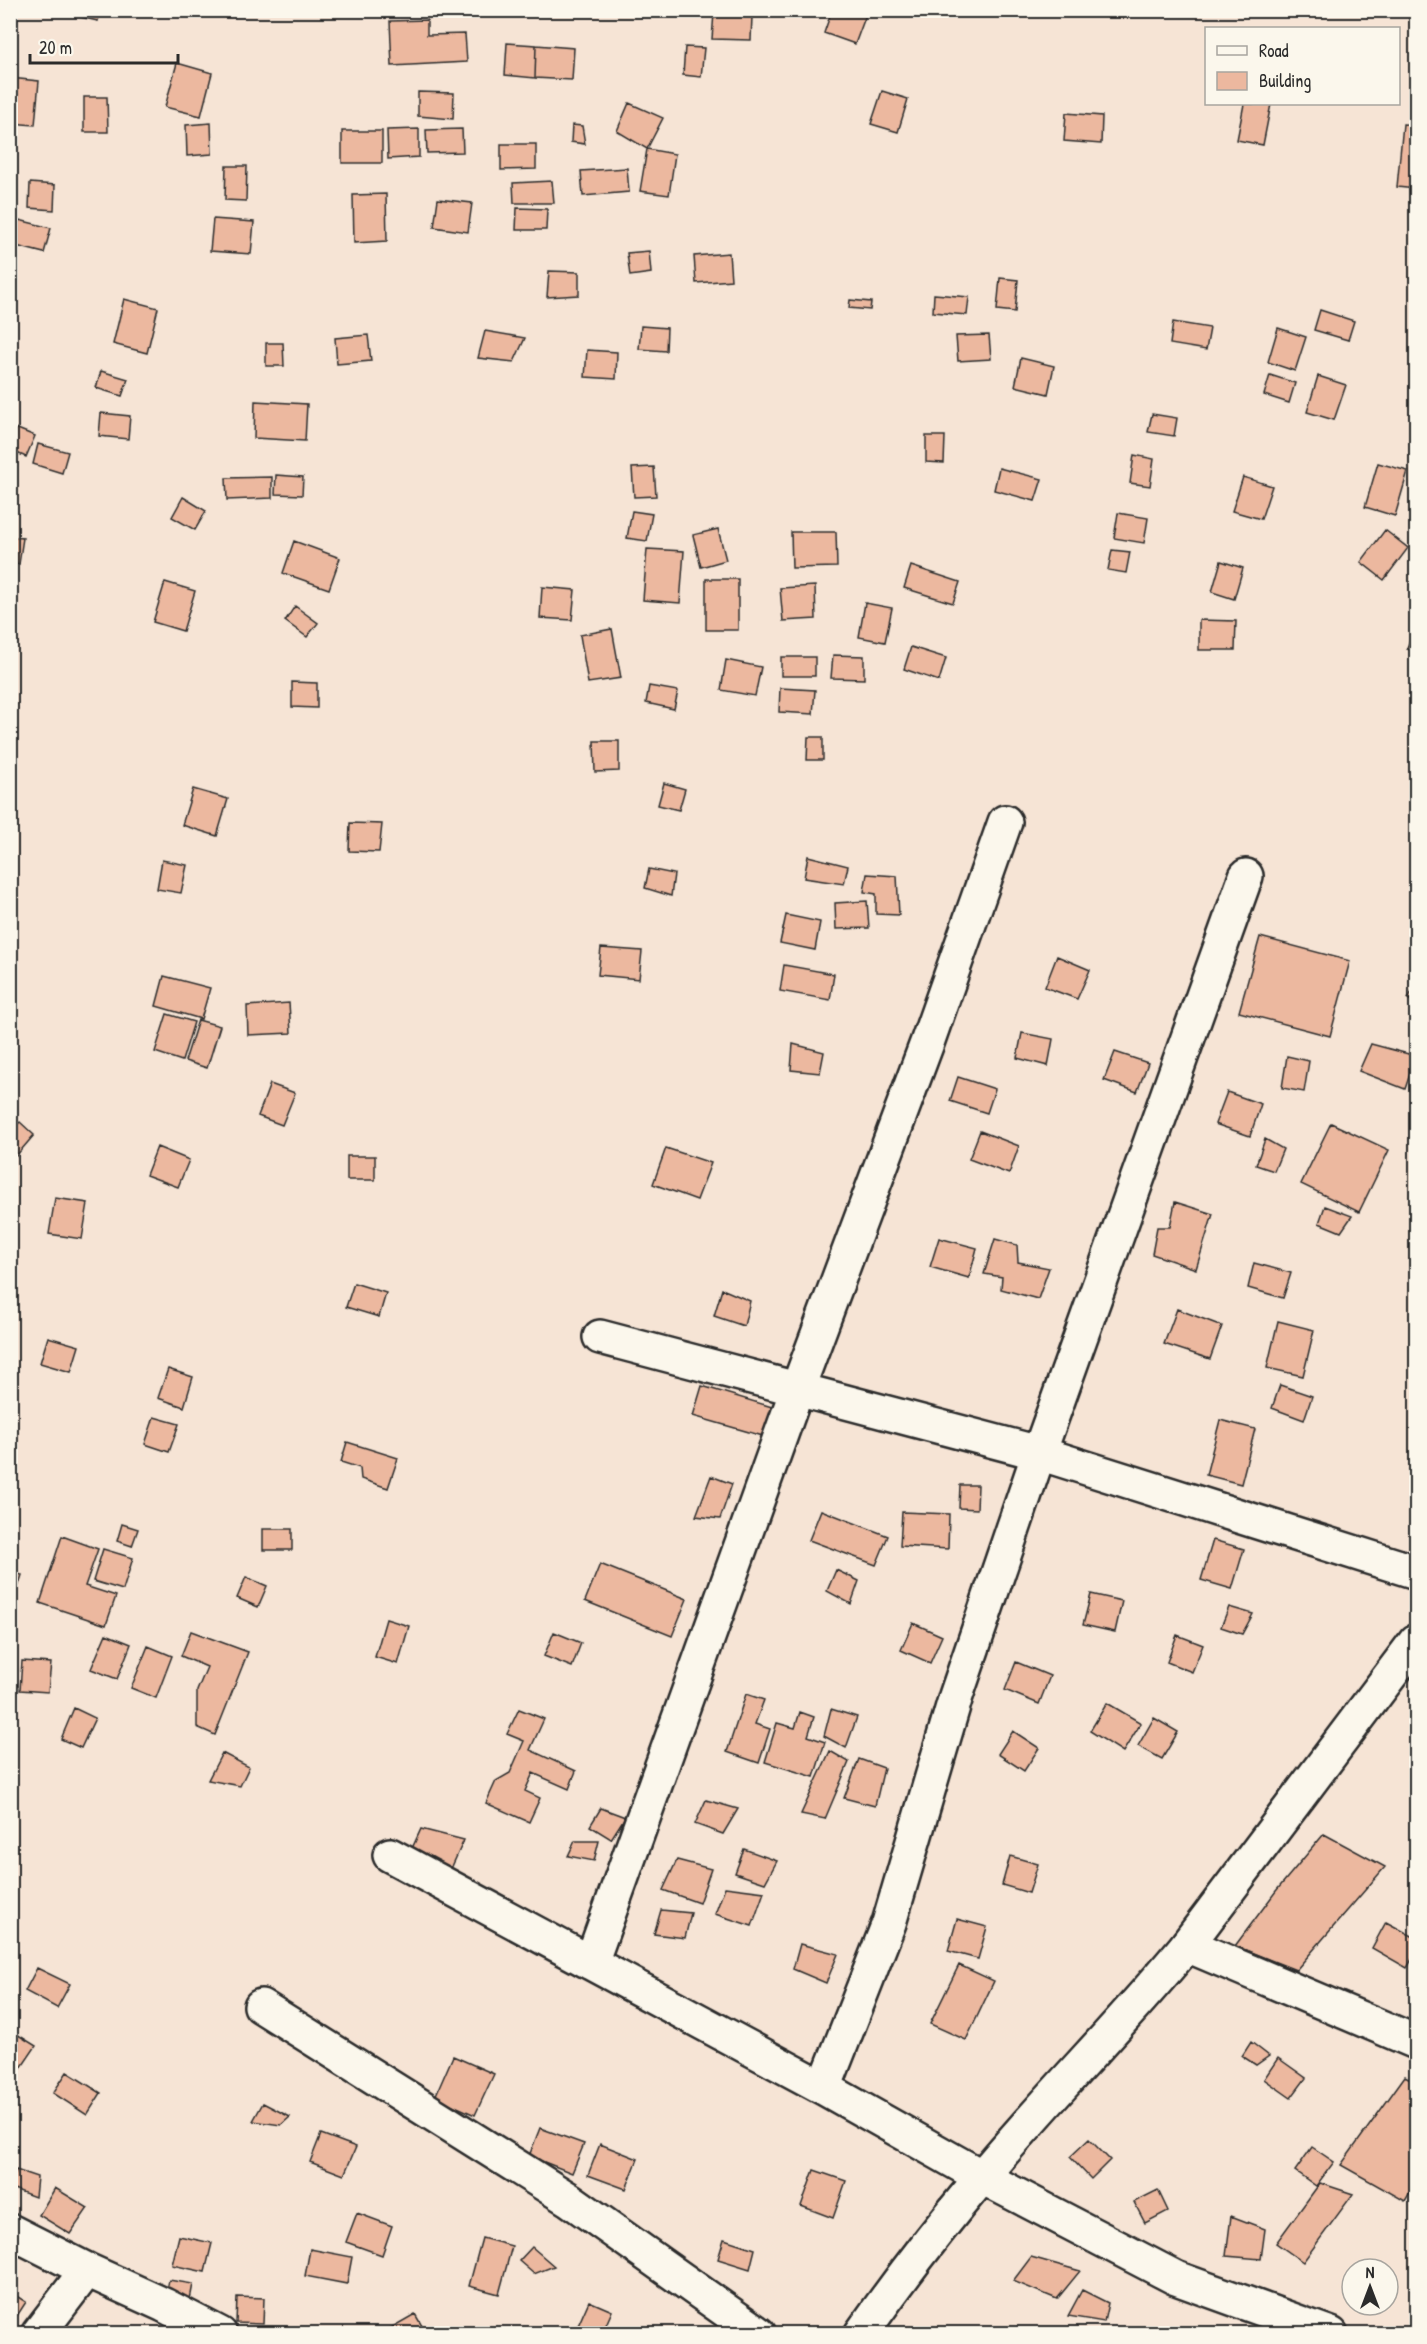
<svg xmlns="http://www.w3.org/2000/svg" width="1427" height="2344" viewBox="0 0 1427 2344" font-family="'Patrick Hand',sans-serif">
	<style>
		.building { fill: #ecb89f; stroke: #2b2b2b; stroke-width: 1.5 }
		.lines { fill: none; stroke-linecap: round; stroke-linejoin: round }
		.street-casing { stroke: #2b2b2b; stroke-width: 38 }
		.secondary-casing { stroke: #2b2b2b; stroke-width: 38 }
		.street { stroke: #fbf7ec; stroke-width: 33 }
		.secondary { stroke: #fbf7ec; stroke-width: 33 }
	</style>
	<rect width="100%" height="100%" fill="#f6e4d5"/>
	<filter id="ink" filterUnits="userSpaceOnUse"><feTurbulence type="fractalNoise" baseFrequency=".0167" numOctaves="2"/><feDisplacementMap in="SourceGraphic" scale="12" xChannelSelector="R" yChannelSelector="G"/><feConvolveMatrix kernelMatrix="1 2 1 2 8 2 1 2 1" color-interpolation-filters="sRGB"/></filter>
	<g filter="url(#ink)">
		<path class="building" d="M76,10H101L98,21L75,16Z
			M450,10H478V16L451,19Z
			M832,10L867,12L855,44L824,33Z
			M714,13L752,16L751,40L712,39Z
			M427,20V35L465,34L467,62L392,66L390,21Z
			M507,43L536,45L535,78L505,75Z
			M536,45L574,48L572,80L535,78Z
			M685,47L704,48L701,77L683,75Z
			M177,63L212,73L201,116L165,107Z
			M10,78L39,81L35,125L10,123Z
			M882,91L908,99L898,132L871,124Z
			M418,92L454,93L453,119L418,116Z
			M84,97H107L108,132H84Z
			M629,103L663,118L647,149L617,131Z
			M1244,104H1271L1263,145L1237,140Z
			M1066,113L1102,116L1101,144L1064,141Z
			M211,123L212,154L187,156L186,125Z
			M1403,124L1416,125V189L1397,187Z
			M572,125L582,126L585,144L571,142Z
			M419,129V157L388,159L387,130Z
			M462,129L463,152L427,153L426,130Z
			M342,131H382V163H342Z
			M501,144H536V169L501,170Z
			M647,149L675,154L669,195L640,191Z
			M226,166H247L246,201L225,200Z
			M627,168L629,192L583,196L581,171Z
			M552,181L554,203H514L513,183Z
			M30,183L55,185L54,210L29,208Z
			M386,194L387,241L354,243L353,195Z
			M438,199L472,203L468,232L434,227Z
			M517,208L547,209L546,230H516Z
			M213,219L254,222L251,254L210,251Z
			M19,220L51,228L44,253L12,245Z
			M649,251L651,273L630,276L627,253Z
			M729,253L731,280L696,283L694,256Z
			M549,271L579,272V295L547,297Z
			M1000,278L1018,280L1015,312L997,310Z
			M934,294L969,297L967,315L933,312Z
			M124,299L158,308L147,353L113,344Z
			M850,300L871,302L870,310L849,308Z
			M1320,310L1354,321L1348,340L1314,330Z
			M1173,322L1210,328L1206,350L1170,344Z
			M641,326L667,328L666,351L639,349Z
			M1278,328L1306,337L1295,371L1268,362Z
			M485,331L525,338L514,362L478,358Z
			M368,335L371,361L337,364L335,338Z
			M989,335L991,359L958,361L956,336Z
			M266,343H283L284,366H266Z
			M587,350L617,352L616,379L585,377Z
			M1021,358L1054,366L1048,394L1015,386Z
			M101,371L128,379L122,396L96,388Z
			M1270,375L1295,383L1289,403L1264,395Z
			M1318,376L1346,385L1334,420L1307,412Z
			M255,401L307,404L305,441L254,438Z
			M101,413L130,416L128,439L99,436Z
			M1152,414L1177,418L1174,436L1148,432Z
			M10,426L35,436L26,457L10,450Z
			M926,436H945L944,463L926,462Z
			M38,444L68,452L62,473L33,464Z
			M1134,455L1154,459L1150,486L1130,483Z
			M1378,463L1408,471L1395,516L1365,507Z
			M654,467L656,496L634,497L632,468Z
			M999,468L1042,479L1035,501L994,490Z
			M276,475L303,477L302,495L275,494Z
			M272,477V498L227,500L226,478Z
			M1243,477L1272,486L1261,519L1232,511Z
			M183,497L206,511L195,530L172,517Z
			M632,511L652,514L647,541L627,538Z
			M1118,513L1148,518L1144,543L1114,538Z
			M718,529L726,560L701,567L693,535Z
			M1385,530L1408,548L1384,580L1361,562Z
			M791,532H836L837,567L792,568Z
			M10,537L23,538L19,564L10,562Z
			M294,541L340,558L329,589L283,573Z
			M647,549L684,551L680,603L643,600Z
			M1112,550L1130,552L1126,573L1108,570Z
			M1221,561L1243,568L1234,599L1212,592Z
			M911,566L960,582L953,603L904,588Z
			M706,579H738V630H706Z
			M165,582L195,591L183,631L153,622Z
			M815,586L816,619L783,621L780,588Z
			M542,587L575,590L572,620L540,618Z
			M865,603L892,608L885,642L859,637Z
			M295,606L318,623L307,637L285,621Z
			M1416,618V652L1407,649Z
			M1199,620L1236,621L1235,650H1199Z
			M612,629L621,678L588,683L580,635Z
			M911,647L946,658L939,681L904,669Z
			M833,655L864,656V679L831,678Z
			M781,657H815V676H781Z
			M726,660L761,667L755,696L721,690Z
			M292,682L317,683V708L292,707Z
			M649,686L678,691L674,709L646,703Z
			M780,688L815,690L813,714L779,712Z
			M808,737H823V760H807Z
			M594,741H619V771L595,772Z
			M664,783L685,789L679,810L658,805Z
			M193,789L228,799L217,836L182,825Z
			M350,823L382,824L379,852L349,851Z
			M808,856L848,866L844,884L804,878Z
			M162,860L187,865L181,893L157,889Z
			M649,869L674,874L671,896L645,888Z
			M867,874L897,876L899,915L876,914V894L864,892Z
			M867,901L869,928L836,929L835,903Z
			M786,915L820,922L815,950L780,943Z
			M1260,937L1350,961L1330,1036L1239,1012Z
			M601,948L642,951L639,979L598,975Z
			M1057,956L1090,970L1077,999L1045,987Z
			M784,965L834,974L830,1000L780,991Z
			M164,976L210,988L201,1019L156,1006Z
			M1416,983V1004L1408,999Z
			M289,1003L291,1033L248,1035L247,1006Z
			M167,1014L194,1022L182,1061L155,1052Z
			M198,1020L220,1026L207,1068L185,1061Z
			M1022,1033L1053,1039L1048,1066L1017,1058Z
			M793,1044L824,1052L820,1073L791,1070Z
			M1371,1044L1416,1056L1405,1089L1359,1071Z
			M1115,1052L1148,1063L1137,1092L1104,1080Z
			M1287,1056L1309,1061L1304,1092L1282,1088Z
			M958,1077L995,1089L987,1113L950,1101Z
			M270,1084L295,1093L282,1125L258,1116Z
			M1227,1092L1261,1104L1250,1136L1215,1124Z
			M20,1122L34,1135L16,1156L10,1151V1131Z
			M1331,1123L1389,1150L1359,1212L1301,1184Z
			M980,1131L1019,1146L1009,1174L969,1159Z
			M1265,1139L1283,1149L1274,1171L1256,1165Z
			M157,1147L189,1160L178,1187L146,1175Z
			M666,1148L711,1163L697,1200L653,1184Z
			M347,1156H375V1180H347Z
			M55,1198L88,1203L82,1239L49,1234Z
			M1175,1202L1213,1214L1196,1269L1152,1254L1157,1227H1170Z
			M1325,1206L1352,1216L1341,1232L1319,1223Z
			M939,1238L977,1248L969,1278L930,1267Z
			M995,1239L1017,1245L1018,1262L1049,1268L1038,1299L1001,1289L1002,1277L984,1274Z
			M1254,1263L1291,1273L1283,1298L1248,1288Z
			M354,1283L386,1293L379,1317L346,1307Z
			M722,1289L750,1301L744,1326L714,1316Z
			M1177,1309L1222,1326L1210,1359L1164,1344Z
			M1278,1321L1314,1330L1303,1376L1267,1368Z
			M48,1337L79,1346L71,1372L40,1363Z
			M168,1369L193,1377L184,1407L158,1398Z
			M1280,1385L1312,1396L1304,1420L1272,1408Z
			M702,1386L772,1407L763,1436L693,1416Z
			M154,1417L179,1424L169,1452L145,1444Z
			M1220,1420L1255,1429L1241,1484L1206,1475Z
			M347,1442L398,1458L388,1488L361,1479L360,1468L341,1462Z
			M711,1476L732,1484L720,1519L696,1516Z
			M960,1485H978L977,1509L959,1508Z
			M821,1510L888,1536L876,1565L809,1540Z
			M902,1512L949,1514L948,1549L900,1546Z
			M122,1524L138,1529L132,1546L117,1541Z
			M263,1529H292V1550H263Z
			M62,1536L98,1549L85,1586L116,1596L106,1625L40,1603Z
			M1213,1540L1244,1549L1232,1589L1201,1580Z
			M103,1549L133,1558L123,1590L93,1581Z
			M600,1564L687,1599L672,1636L585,1601Z
			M836,1570L859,1581L851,1604L827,1591Z
			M10,1572L22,1575L15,1597L10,1596Z
			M246,1577L267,1586L258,1607L237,1598Z
			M1091,1594L1122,1601L1115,1632L1083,1625Z
			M1229,1607L1253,1614L1242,1634L1221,1627Z
			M386,1619L409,1626L398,1664L375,1657Z
			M913,1623L942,1636L930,1663L901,1650Z
			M191,1631L248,1652L215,1735L197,1727V1691L207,1667L181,1656Z
			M554,1632L581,1643L572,1667L544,1656Z
			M106,1634L131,1644L117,1679L91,1669Z
			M1177,1635L1203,1645L1192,1672L1167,1662Z
			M148,1646L172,1656L156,1698L131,1688Z
			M22,1661L51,1663L48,1692L20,1690Z
			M1016,1662L1050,1676L1039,1704L1005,1690Z
			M746,1694L764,1700L755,1724L770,1729L759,1763L727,1752Z
			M1107,1703L1141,1723L1123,1752L1090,1731Z
			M74,1708L95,1718L81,1748L61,1739Z
			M519,1709L544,1719L530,1750L576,1771L569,1789L533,1773L525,1791L540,1798L529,1822L486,1803L496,1781L510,1773L524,1741L507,1734Z
			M831,1709L857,1717L846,1748L824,1736Z
			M800,1712L814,1717L808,1736L825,1742L814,1777L765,1762L777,1723L795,1728Z
			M1154,1718L1178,1732L1162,1759L1138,1746Z
			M1013,1731L1039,1748L1024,1771L998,1754Z
			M830,1751L849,1762L825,1819L801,1814Z
			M222,1753L249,1767L240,1786L208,1780Z
			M859,1759L884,1768L875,1806L844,1798Z
			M706,1800L738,1809L723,1834L695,1824Z
			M601,1808L625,1817L611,1839L590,1826Z
			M421,1829L464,1840L449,1873L408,1857Z
			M1324,1834L1385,1867L1296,1970L1235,1946L1276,1891Z
			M575,1841H599L594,1861L568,1856Z
			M744,1849L777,1861L765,1883L735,1873Z
			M1010,1856L1038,1864L1029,1893L1002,1885Z
			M677,1860L711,1869L699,1903L663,1890Z
			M725,1887L764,1892L752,1926L715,1914Z
			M661,1910L691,1913L685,1938L654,1934Z
			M957,1919L987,1927L978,1959L948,1951Z
			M1386,1922L1416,1938V1952L1407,1968L1372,1948Z
			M800,1944L838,1954L826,1983L793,1969Z
			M959,1965L994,1981L966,2040L930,2024Z
			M37,1968L70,1984L57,2008L25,1991Z
			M15,2033L36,2046L19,2071L10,2065V2039Z
			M1251,2042L1269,2056L1256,2065L1242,2056Z
			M453,2056L494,2074L475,2115L435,2097Z
			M1278,2058L1306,2078L1291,2098L1264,2079Z
			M67,2072L101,2093L87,2115L53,2093Z
			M1405,2076L1416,2082V2182L1405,2201L1341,2165Z
			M263,2103L290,2117L281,2125L253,2121Z
			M540,2128L584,2144L572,2173L529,2156Z
			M321,2134L356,2147L344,2175L310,2162Z
			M1089,2139L1110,2160L1091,2179L1070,2157Z
			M600,2144L638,2159L626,2189L588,2175Z
			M1312,2147L1334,2162L1316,2186L1295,2171Z
			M16,2170L37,2177L35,2197L11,2188Z
			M814,2170L846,2181L833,2218L801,2206Z
			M1320,2183L1353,2194L1303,2262L1276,2243Z
			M55,2188L88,2208L70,2234L39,2215Z
			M1158,2190L1168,2211L1145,2223L1134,2202Z
			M357,2213L392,2226L382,2255L346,2242Z
			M1231,2216L1265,2229L1261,2259L1226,2256Z
			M179,2236L212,2243L205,2272L172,2265Z
			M482,2238L512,2246L499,2294L469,2286Z
			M724,2239L755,2249L750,2269L718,2259Z
			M532,2247L554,2266L534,2274L519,2261Z
			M310,2249L352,2257L347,2284L305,2276Z
			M1031,2257L1080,2271L1057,2299L1013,2281Z
			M169,2280L193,2284L188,2310L164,2305Z
			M1082,2290L1108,2303L1104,2322L1068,2316Z
			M10,2292L26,2302L11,2325H10Z
			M237,2297L264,2298L263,2324L236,2323Z
			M589,2301L612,2311L602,2334H590L577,2328Z
			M415,2314L425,2331L421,2334H380Z"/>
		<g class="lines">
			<g class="street-casing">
				<path id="street" d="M600,1337L1039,1453L1416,1572
					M390,1855L824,2088L982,2177L1176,2278L1331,2334
					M1187,1945L1416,2042
					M591,1963L797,1390L927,1043L1005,822
					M261,2006L570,2200L759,2334
					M824,2088L889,1923L956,1696L1039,1453L1246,876
					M10,2231L87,2270
					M38,2334L87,2270L164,2305L220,2334"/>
			</g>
			<g class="secondary-casing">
				<path id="secondary" d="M861,2334C899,2280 939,2228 981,2178C1047,2098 1121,2025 1187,1945L1416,1641"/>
			</g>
			<use href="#street" class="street"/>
			<use href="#secondary" class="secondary"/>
		</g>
	</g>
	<rect width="1427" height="2344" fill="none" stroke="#fbf7ec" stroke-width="36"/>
	<rect x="18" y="18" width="1391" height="2308" fill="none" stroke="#2b2b2b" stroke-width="2" filter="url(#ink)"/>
	<rect x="1205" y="27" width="195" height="78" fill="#fbf7ec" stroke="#a8a59f" stroke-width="1.5"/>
	<rect x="1217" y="46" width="30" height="9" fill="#fbf7ec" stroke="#a8a59f" stroke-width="1.5"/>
	<text x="1259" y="57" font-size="18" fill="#2b2b2b">Road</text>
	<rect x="1217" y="72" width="30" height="18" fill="#ecb89f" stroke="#a8a59f" stroke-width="1.5"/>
	<text x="1259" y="87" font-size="18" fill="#2b2b2b">Building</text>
	<g transform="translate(1370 2287)"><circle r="28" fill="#fbf7ec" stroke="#a8a59f" stroke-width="1.5"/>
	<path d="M0-4.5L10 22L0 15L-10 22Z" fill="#2b2b2b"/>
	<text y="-9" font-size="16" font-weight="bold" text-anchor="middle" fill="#2b2b2b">N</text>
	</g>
	<path d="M30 54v9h148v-9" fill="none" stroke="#2b2b2b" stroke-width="3"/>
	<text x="39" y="54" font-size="18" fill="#2b2b2b" stroke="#fbf7ec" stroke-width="4.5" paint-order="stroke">20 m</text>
</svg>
